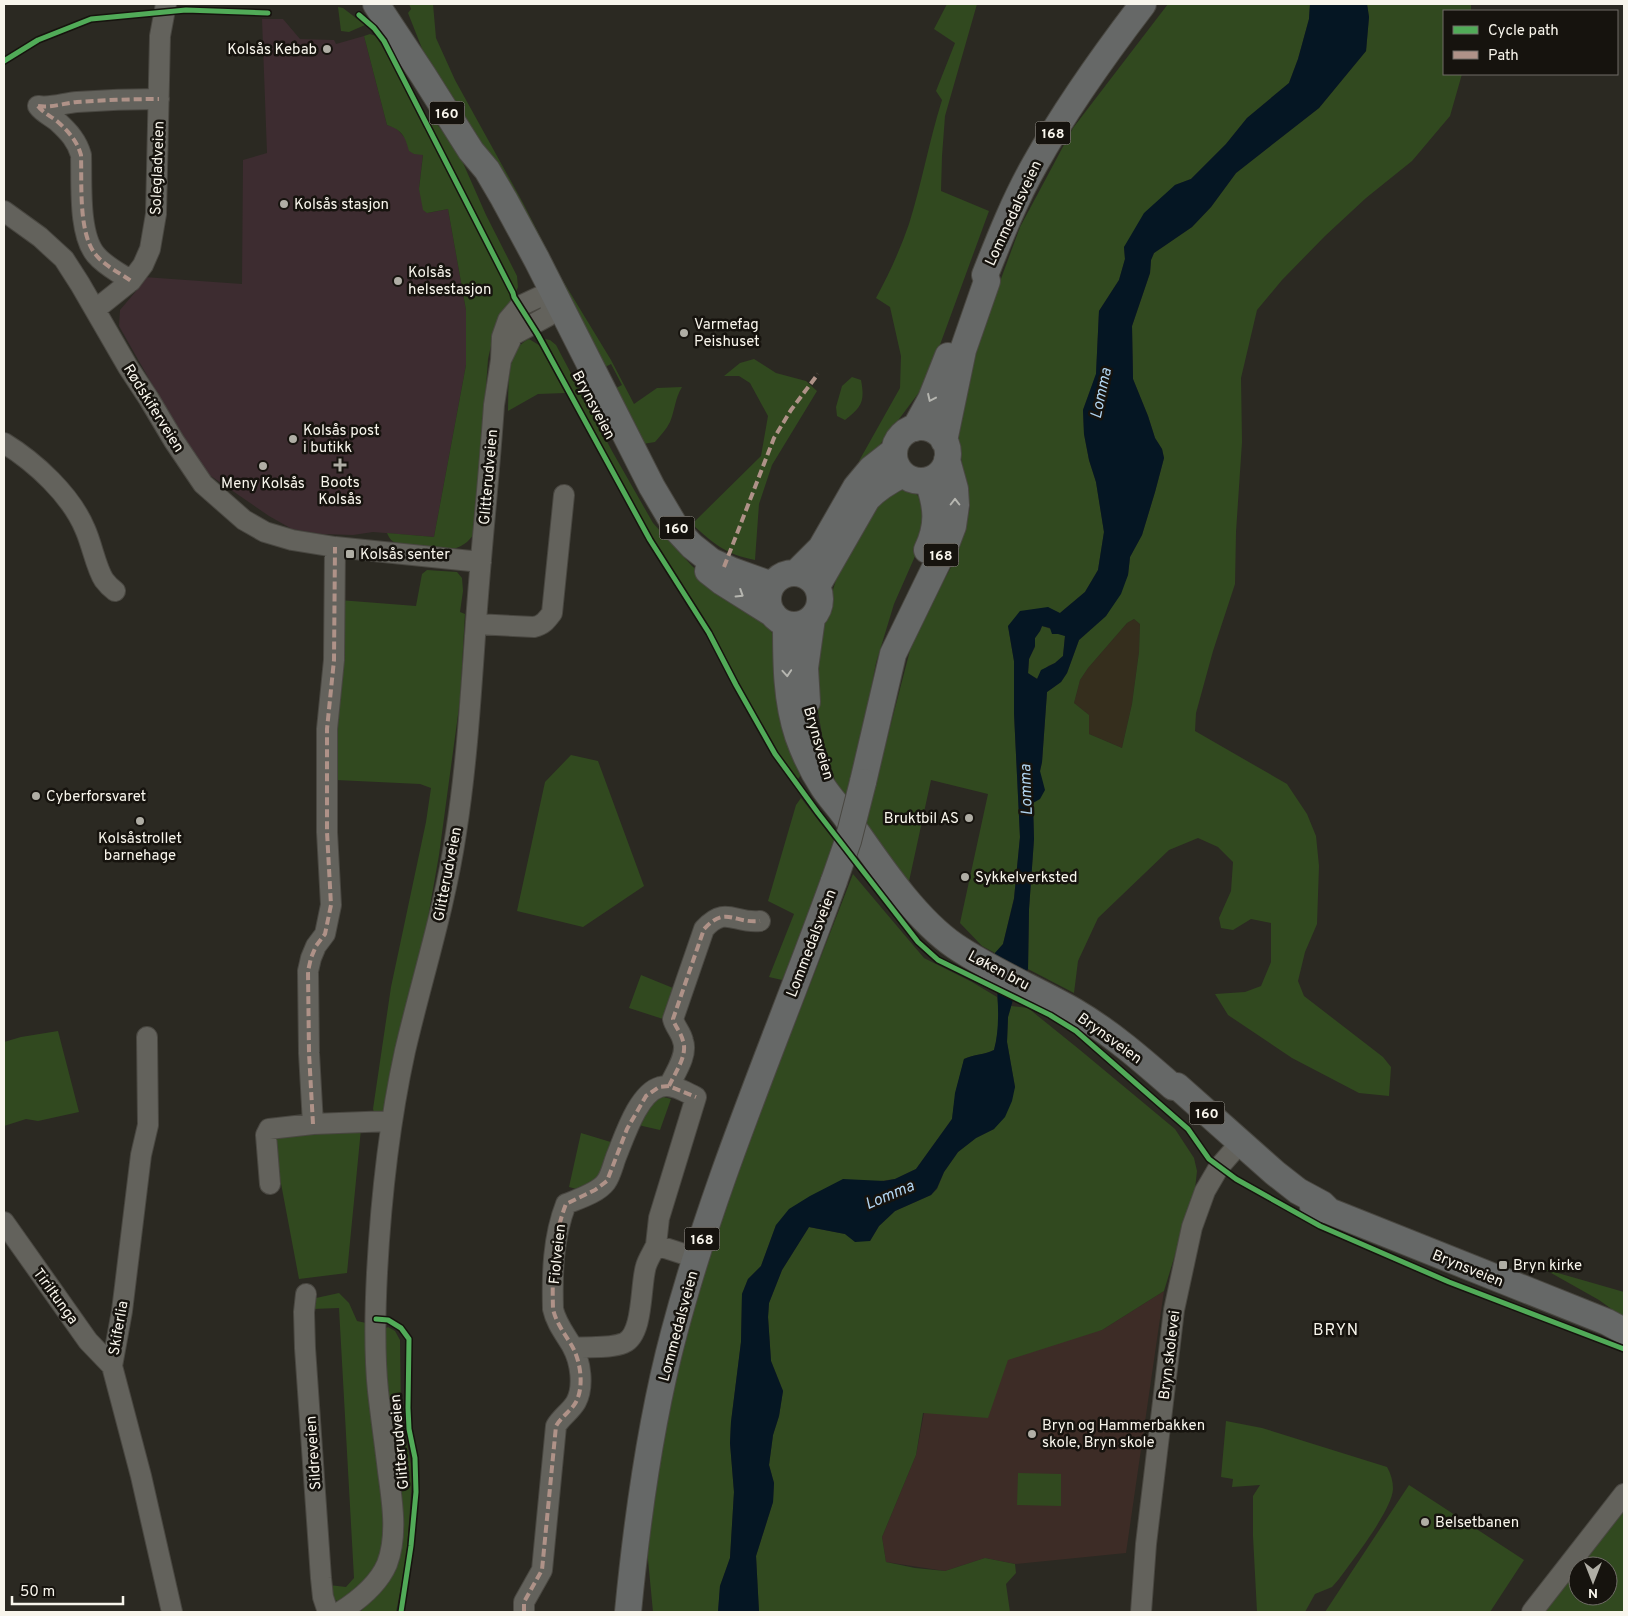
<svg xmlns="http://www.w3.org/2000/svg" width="1628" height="1616" viewBox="0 0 1628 1616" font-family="Overpass,sans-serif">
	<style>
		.commercial { fill: #3d2c30 }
		.built { fill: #352e1d }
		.education { fill: #3d2c26 }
		.green { fill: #31491f; fill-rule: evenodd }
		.water { fill: #051623; fill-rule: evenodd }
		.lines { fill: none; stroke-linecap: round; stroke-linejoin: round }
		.minor-casing { stroke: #494741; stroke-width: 22 }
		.major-casing { stroke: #494741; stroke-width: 28 }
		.minor { stroke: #63625c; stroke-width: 20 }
		.major { stroke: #666867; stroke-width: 26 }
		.major-bridge-casing { stroke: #494741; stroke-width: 28; stroke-linecap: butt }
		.major-bridge { stroke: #666867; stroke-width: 26 }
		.quiet { stroke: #af9288; stroke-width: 4; stroke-dasharray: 8 4; stroke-linecap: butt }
		.cycleway-casing { stroke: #16130e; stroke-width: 8 }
		.cycleway { stroke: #51ab58; stroke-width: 5 }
		.oneway { stroke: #b6b6b0 }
		.poi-dot { fill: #b0aea5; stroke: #16130e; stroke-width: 2 }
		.labels { text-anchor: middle; stroke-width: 5; stroke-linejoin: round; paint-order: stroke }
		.shield { fill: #16130e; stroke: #b4b1a9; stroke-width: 1 }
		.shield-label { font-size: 14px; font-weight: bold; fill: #f8f5ec }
		.poi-label { font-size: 15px; fill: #f8f5ec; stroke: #16130e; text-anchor: start }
		.street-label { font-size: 15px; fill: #f8f5ec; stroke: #16130e }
		.water-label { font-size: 16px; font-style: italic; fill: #b0d3ef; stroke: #16130e }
		.neighbourhood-label { font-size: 16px; letter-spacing: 1px; fill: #f8f5ec; stroke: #16130e }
	</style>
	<rect width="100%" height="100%" fill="#2b2922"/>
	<path class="commercial" d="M262,19H283L300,39L334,40L336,44L364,36L387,125L396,128L405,138L414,154H423L419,189L427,213L448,209L466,310V365L434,537L373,532L353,535L322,534L292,529L269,516L208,474L203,468L174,423L119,326L120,310L137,290L144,277L242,284L243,160L267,153Z"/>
	<path class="built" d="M1134,619L1140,624L1139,652L1132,704L1122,748L1089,734V715L1074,703L1080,680L1088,668L1127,623Z"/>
	<path class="education" d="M1164,1291L1126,1553L1015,1564L985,1558L945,1571L886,1562L882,1537L916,1455L924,1413L927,1350L1102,1330Z"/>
	<path class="green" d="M409,4H433L436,38L455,80L523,203L563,281L611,360L634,404L657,388L682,387C675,398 675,410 670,422C666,430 660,436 655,442L643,444L612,390L622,385L611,364L599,370L425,56L408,13L411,9Z
		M947,4H977L945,116L942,156L941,191L989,211L926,383L870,458L859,461L900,388L901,356L890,307L876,298C889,274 900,250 909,224C922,183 929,141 942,100L936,91L955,43L934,29Z
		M1168,4H1310L1309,19L1298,59L1289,83L1247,118L1226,144L1191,179L1175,185L1124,247L1125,259L1119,280L1099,311L1096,374L1083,410L1084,434L1089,460L1096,482L1104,532L1098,570L1085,592L1060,613L1008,626L1014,661V713L1020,837L1014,898L1003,944L995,953L982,946L960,923L988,794L931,780L908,886L863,831L914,635L955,560L970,508L958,440L973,355L1020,227L1073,128Z
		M1367,4H1471V11H1444V74H1462L1450,116L1412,161L1366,198L1325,236L1282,280L1257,310L1241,378L1242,442L1236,532L1235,584L1213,651L1196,713L1195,731L1287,784L1307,814L1316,836L1319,866L1317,924L1305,952L1298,981L1304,996L1383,1057L1391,1067L1389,1096L1359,1093L1292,1058L1228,1015L1215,994L1245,992L1261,986L1271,962V923L1251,919L1233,930L1221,928L1219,918L1231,891L1233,862L1218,847L1198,838L1169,850L1098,918L1078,961L1074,993L1028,969L1029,909L1034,839L1033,803L1042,762L1047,692L1061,682L1067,673L1079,640L1106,616L1128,575L1130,557L1142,535L1155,492L1164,458L1162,449L1155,438L1148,416L1133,379L1132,326L1150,273L1151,260L1154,253L1192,227L1211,207L1236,173L1319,108L1366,51L1369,17ZM1134,619L1140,624L1139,652L1132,704L1122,748L1089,734V715L1074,703L1080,680L1088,668L1127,623Z
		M338,7L343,8L365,25L349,32L341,31Z
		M370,34L376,36L398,74L424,128L435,122L456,147L486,215L517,276L518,287L514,297L505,309L495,328L488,359L476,530C471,540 464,546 453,549C447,551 405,546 398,544C392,542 389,538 387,533L434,537L466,365V310L448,209L427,213L423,210L419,189L423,155L414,154L409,151C405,136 402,130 387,125L364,36Z
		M529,339L539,345L565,393L538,394L508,411C509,388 505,350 529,339Z
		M545,339L550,340L556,345L612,451L653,523L692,566L715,586L763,620L773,634L802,773L797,781L770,741L710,628L650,537Z
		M754,359L776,373L806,381L817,391L772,465L759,504L755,560C725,554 714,544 692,524L761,456L768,416L750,383L739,376H724L740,363Z
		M852,377L861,380C865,401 862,407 845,420L837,416L836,407L842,386Z
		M900,488C914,489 918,495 926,506L916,554L894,604L876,663L865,721L846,800L836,783L824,746L815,694L817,640L837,577L869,513Z
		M427,570L457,572L462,578L463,591L460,612L465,614L460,700L439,855L427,923L384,1111L375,1116L373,1109L391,987L426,822L431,788L420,784L336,780L339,677V600L416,606L422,574Z
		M1042,626C1051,628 1056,633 1065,636L1063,656L1055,663L1048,666L1038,679L1028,674L1029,659L1035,647V638L1040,631Z
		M571,755L598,761L644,886L583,927L517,911L545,782Z
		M801,798L836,843L795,956L782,980L769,977L794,914L768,901L796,805Z
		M853,874L924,958L972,982L997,997C1000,1014 999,1033 994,1050C985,1055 974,1054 964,1059L956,1091L952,1119L916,1169L895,1179L874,1182L776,1225L761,1266L748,1279L742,1294L741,1342L731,1422L730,1443L734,1492L730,1558L720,1586L718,1612H653L647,1549L660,1458L679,1359L723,1208Z
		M641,975L673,988L663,1019L629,1008Z
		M1011,1006L1028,1008L1080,1050L1175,1129L1194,1158L1197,1171L1195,1189L1164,1291L1102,1330L1008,1360L988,1418L923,1413L916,1455L882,1537L886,1562L915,1568L945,1571L985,1558L1015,1564L1016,1573L1006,1584L1010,1612H759L756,1556L773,1502L774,1483L769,1465L773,1435L779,1416L783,1391L771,1361L768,1317L769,1303L782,1270L809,1227L845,1234L855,1241H870L879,1226L895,1211L931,1195L937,1189L944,1172L958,1152L976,1138L994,1129L1015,1087L1007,1042L1008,1017Z
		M58,1031L79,1112L38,1121L26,1119L4,1126V1042L21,1037Z
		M657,1095L671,1099L660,1130L638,1125Z
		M361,1129L347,1273L299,1279L273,1141L286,1132Z
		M581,1133L614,1143L602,1179L580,1190L569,1187Z
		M1544,1269L1624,1292V1318L1599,1300Z
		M339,1293L349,1303L357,1321L366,1323L376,1455L386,1527L381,1555L365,1584L339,1602L330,1597L329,1585L346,1587L354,1578L339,1308L312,1309L316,1298Z
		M388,1327L395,1331L400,1340L401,1412L411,1464L412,1481L406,1562L396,1612H360L380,1592L390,1578L388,1421L384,1329Z
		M1226,1421L1262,1428L1387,1467C1391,1474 1393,1481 1393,1489C1392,1510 1353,1560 1339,1579L1332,1587L1315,1594L1305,1612H1257L1253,1536V1496L1260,1485L1232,1487L1233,1479L1221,1477Z
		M1018,1473L1061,1474V1506L1017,1505Z
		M1409,1485L1524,1560L1490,1612H1325Z
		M1624,1507V1612H1542L1578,1566V1596H1608V1566H1578Z"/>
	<path class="water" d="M1310,4H1367L1369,17L1366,51L1319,108L1236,173L1211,207L1192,227L1154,253L1151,260L1150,273L1132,326L1133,379L1148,416L1155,438L1162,449L1164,458L1155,492L1142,535L1130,557L1128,575L1121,594L1106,616L1079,640L1067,673L1061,682L1047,692L1042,762L1040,771L1045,790L1040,799L1033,803L1034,839L1029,909L1028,969L1015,993L1008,1017L1007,1042L1015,1087L1012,1101L1005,1117L994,1129L976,1138L958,1152L944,1172L937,1188L931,1195L895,1211L879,1226L870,1241L855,1242L845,1234L809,1227L782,1270L769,1303L768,1317L771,1361L783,1391L779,1416L773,1435L769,1465L774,1483L773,1502L756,1556L759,1612H718L720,1586L730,1558L734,1492L730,1443L731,1422L741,1342L742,1294L748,1279L761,1266L776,1225L789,1209L810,1196L843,1179L884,1181L895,1179L916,1169L952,1119L955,1093L964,1059C974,1054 985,1055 994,1050C1002,1021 996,983 995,953L1003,944L1014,899L1020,837L1014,713V661L1008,626L1020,611L1048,607L1060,613L1085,592L1098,570L1104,532L1096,482L1089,460L1084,434L1083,410L1096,374L1099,311L1119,280L1125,259L1124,247L1144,213L1175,185L1191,179L1226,144L1247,118L1289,83L1298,59L1309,19ZM1042,626L1050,628L1052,634H1058L1065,636L1063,656L1055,663L1041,670L1037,679L1028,673L1029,659L1035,646V638L1040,631Z"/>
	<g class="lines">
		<g class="minor-casing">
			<path id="minor" d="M38,106C43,113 51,116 58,122C69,132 77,141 81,155C82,183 78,234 96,255C105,266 120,273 131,281
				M38,106C52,108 64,103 77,102C104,100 132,99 159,99
				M4,211L40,237L64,259L80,284L128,367L149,399L174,441L203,484L244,520L265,532L292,540L335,547L481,562
				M96,309L131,281L143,265L150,249L156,214L160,36L166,4
				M4,443C35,462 71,495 85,529C92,544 96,568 104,580C107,584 111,588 115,591
				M476,624L534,627C543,625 546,621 552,613L564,495
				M147,1037L148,1125L141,1155L122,1311L112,1366L141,1476L172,1612
				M669,1086C675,1073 688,1055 683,1041C681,1032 675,1027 673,1019L704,929C726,905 734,924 760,921
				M313,1124L309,1053L308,971L311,958L316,946L325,934L331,905L327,832V729L334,660L335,547
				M270,1184L266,1135L269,1129L313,1124L391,1121
				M4,1222L88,1341L112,1366
				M306,1294L304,1312L305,1348L321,1578L323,1597L328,1612
				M573,1348C589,1346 609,1349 624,1343C644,1334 640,1285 646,1266C648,1259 653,1252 656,1245
				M340,1612C359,1600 378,1585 387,1564C398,1535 392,1501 388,1471C385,1445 381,1418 378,1391C374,1352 375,1312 377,1273C381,1198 389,1124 405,1051C422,978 445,907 456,833C467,763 471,692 476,622C481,550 489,478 494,405L501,360L502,337L508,320L520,306L539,297L556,300L548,316L513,335L501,360
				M524,1612V1602L542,1570L556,1426C561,1417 571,1411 576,1402C584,1387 581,1362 572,1346C565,1334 556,1323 553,1309C552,1274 553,1237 566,1204C578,1199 598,1193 606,1182C611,1175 613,1165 616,1157C624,1138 638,1093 660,1087C672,1083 685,1092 696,1097L659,1218L656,1245L696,1258
				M1141,1612L1146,1544L1174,1310L1192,1227L1205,1191L1219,1167L1240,1143
				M1532,1612L1624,1494"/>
		</g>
		<g class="major-casing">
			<path id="major" d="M376,4L423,75L471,151L487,170L504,199L537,260L652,487L678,531L692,546L711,561L733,571L772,585
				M894 454a27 27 0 1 1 54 0a27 27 0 1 1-54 0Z
				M915,428L931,399L948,356
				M944,441L963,350L987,281L985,275C1000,237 1015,199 1035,164C1066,108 1104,55 1143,4
				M927,550C939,525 937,507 928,481
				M708,571L722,582L773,614
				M796,573L821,548L856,487L871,469L894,451
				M768 599a26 26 0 1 1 52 0a26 26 0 1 1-52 0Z
				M817,586L867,499C877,488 889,481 903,474
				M786,624C786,662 786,700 798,736C804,753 813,772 823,787C830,798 840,808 848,820C877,861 913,917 955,946C992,971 1035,989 1074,1011C1110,1032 1141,1059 1173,1087L1177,1086L1275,1173L1298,1191L1322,1204L1329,1211
				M807,702L805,668L812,618
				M863,782L893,654L945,547L953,526L956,505L955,489L947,460
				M1313,1207L1329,1211L1607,1322L1624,1331
				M628,1612C637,1519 650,1423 674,1333C715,1178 780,1031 834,881"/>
		</g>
		<use href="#minor" class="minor"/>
		<use href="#major" class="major"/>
		<g class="major-bridge-casing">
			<path id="major-bridge" d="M834,881L848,841L863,782"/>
		</g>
		<use href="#major-bridge" class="major-bridge"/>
		<path class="quiet" d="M38,106C43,113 51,116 58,122C69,132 77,141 81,155C82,183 78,234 96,255C105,266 120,273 131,281
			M38,106C52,108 64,103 77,102C104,100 132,99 159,99
			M724,567L774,438L791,410L818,374
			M669,1086C675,1073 688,1055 683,1041C681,1032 675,1027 673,1019L704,929C726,905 734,924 760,921
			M313,1124L309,1053L308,971L311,958L316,946L325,934L331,905L327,832V729L334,660L335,547
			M524,1612V1602L542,1570L556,1426C561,1417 571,1411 576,1402C584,1387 581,1362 572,1346C565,1334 556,1323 553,1309C552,1274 553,1237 566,1204L595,1190L607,1181L627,1129L646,1096L659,1087L669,1086L696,1097"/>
		<g class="cycleway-casing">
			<path id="cycleway" d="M359,15L374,28L384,41L513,293L514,297L538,335L650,540L709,633L736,685L775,754L818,813L918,942L938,960L1050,1015L1076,1031L1188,1129L1209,1159L1236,1179L1320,1226L1449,1282L1624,1349
				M4,61L38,40L91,19L186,10L268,13
				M376,1319L388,1320L401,1328L409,1339L408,1408L409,1429L415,1458L416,1492L411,1546L401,1612"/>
		</g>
		<use href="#cycleway" class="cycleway"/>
	</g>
	<defs><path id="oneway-chevron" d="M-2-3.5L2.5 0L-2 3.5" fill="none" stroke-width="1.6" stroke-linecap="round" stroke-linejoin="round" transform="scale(1.25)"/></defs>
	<g class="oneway">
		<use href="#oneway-chevron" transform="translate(931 398) rotate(115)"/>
		<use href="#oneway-chevron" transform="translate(955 502) rotate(-90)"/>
		<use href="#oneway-chevron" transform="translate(740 594) rotate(32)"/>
		<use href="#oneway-chevron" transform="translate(787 673) rotate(86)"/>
	</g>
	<g class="poi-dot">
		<circle cx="327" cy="49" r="5"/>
		<circle cx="284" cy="204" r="5"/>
		<circle cx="398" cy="281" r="5"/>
		<circle cx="684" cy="333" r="5"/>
		<circle cx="293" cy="439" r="5"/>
		<path d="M337.5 457.5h5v5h5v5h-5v5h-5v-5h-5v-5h5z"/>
		<circle cx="263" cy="466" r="5"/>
		<rect x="345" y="549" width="10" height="10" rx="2.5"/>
		<circle cx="36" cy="796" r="5"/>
		<circle cx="969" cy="818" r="5"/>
		<circle cx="140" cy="821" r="5"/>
		<circle cx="965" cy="877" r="5"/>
		<rect x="1498" y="1260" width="10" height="10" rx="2.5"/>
		<circle cx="1032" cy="1434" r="5"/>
		<circle cx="1425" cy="1522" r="5"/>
	</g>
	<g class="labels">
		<g class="shield">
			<rect x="429.5" y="101.5" width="35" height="23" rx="4"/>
			<rect x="1035.5" y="121.5" width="35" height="23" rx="4"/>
			<rect x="659.5" y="516.5" width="35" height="23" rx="4"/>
			<rect x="923.5" y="543.5" width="35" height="23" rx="4"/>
			<rect x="1189.5" y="1101.5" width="35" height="23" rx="4"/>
			<rect x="684.5" y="1227.5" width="35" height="23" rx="4"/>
		</g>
		<g class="shield-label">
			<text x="447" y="118">160</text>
			<text x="1053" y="138">168</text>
			<text x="677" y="533">160</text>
			<text x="941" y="560">168</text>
			<text x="1207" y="1118">160</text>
			<text x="702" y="1244">168</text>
		</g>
		<g class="poi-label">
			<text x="317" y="54" text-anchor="end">Kolsås Kebab</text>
			<text x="294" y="209">Kolsås stasjon</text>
			<text x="408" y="277">Kolsås<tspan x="408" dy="17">helsestasjon</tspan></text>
			<text x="694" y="329">Varmefag<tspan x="694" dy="17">Peishuset</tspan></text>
			<text x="303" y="435">Kolsås post<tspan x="303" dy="17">i butikk</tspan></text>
			<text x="340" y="487" text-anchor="middle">Boots<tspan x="340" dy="17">Kolsås</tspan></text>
			<text x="263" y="488" text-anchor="middle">Meny Kolsås</text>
			<text x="360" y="559">Kolsås senter</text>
			<text x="46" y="801">Cyberforsvaret</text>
			<text x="959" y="823" text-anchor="end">Bruktbil AS</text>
			<text x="140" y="843" text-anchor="middle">Kolsåstrollet<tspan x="140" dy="17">barnehage</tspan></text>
			<text x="975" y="882">Sykkelverksted</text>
			<text x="1513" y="1270">Bryn kirke</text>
			<text x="1042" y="1430">Bryn og Hammerbakken<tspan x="1042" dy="17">skole, Bryn skole</tspan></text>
			<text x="1435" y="1527">Belsetbanen</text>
		</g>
		<g class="street-label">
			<text transform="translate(157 168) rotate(-88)" y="5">Solegladveien</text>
			<text transform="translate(1013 213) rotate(-65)" y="5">Lommedalsveien</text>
			<text transform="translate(594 405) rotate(62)" y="5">Brynsveien</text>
			<text transform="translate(154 408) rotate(58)" y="5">Rødskiferveien</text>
			<text transform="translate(488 477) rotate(-85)" y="5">Glitterudveien</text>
			<text transform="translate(819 743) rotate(74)" y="5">Brynsveien</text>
			<text transform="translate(447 874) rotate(-79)" y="5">Glitterudveien</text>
			<text transform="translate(811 943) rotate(-69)" y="5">Lommedalsveien</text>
			<text transform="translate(999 970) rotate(28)" y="5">Løken bru</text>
			<text transform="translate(1110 1038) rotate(36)" y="5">Brynsveien</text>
			<text transform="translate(557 1254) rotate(-84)" y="5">Fiolveien</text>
			<text transform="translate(1468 1268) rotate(22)" y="5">Brynsveien</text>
			<text transform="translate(56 1296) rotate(54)" y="5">Tiriltunga</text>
			<text transform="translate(678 1326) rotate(-75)" y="5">Lommedalsveien</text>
			<text transform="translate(118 1328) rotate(-80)" y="5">Skiferlia</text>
			<text transform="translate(1169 1355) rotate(-83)" y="5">Bryn skolevei</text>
			<text transform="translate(399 1442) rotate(-95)" y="5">Glitterudveien</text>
			<text transform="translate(313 1453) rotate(-94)" y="5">Sildreveien</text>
		</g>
		<g class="water-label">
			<text transform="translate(1100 393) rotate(-78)" y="6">Lomma</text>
			<text transform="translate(1025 790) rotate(-92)" y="6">Lomma</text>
			<text transform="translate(889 1194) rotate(-23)" y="6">Lomma</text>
		</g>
		<g class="neighbourhood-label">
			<text x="1336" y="1335">BRYN</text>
		</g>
	</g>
	<rect width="1628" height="1616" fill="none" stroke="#f8f5ec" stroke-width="10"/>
	<rect x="1443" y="10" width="175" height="65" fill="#16130e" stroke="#706d67"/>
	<rect x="1453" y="26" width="25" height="8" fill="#51ab58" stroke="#706d67"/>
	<text x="1488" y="35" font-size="15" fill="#f8f5ec">Cycle path</text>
	<rect x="1453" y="51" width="25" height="8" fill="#af9288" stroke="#706d67"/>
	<text x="1488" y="60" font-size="15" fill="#f8f5ec">Path</text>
	<g transform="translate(1593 1581) rotate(180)"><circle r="24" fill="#16130e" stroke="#706d67"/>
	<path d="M0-4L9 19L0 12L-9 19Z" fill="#b0aea5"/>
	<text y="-8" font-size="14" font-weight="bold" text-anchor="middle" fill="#f8f5ec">N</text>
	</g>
	<path d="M12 1596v8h111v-8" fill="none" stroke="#f8f5ec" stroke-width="2.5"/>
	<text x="20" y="1596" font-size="15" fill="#f8f5ec" stroke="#16130e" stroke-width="4" paint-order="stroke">50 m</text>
</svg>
